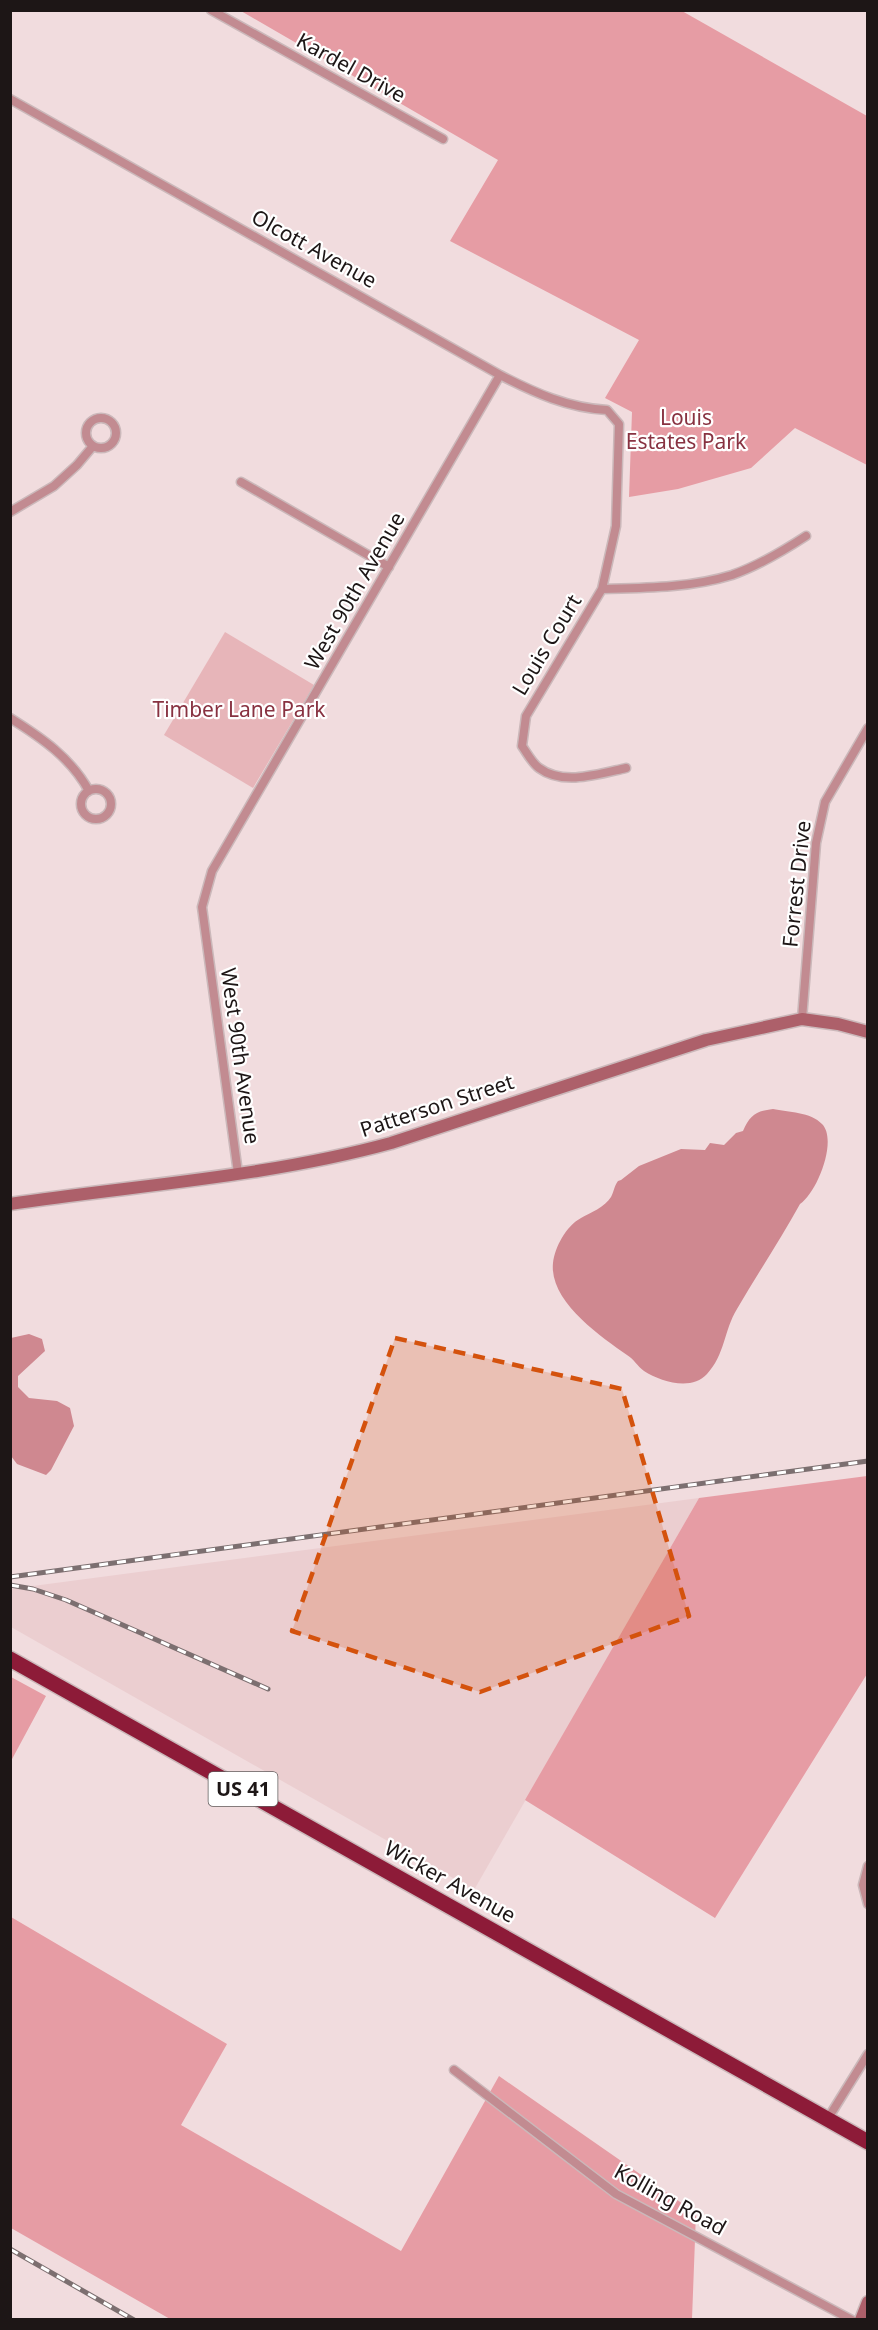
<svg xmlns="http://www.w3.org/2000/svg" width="878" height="2330" viewBox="0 0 878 2330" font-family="'Noto Sans',sans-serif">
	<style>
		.built { fill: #ebced0 }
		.green { fill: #e7b5b9 }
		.forest { fill: #e69ca4 }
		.water { fill: #cf8890 }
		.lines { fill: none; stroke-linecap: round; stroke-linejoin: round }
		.street-casing { stroke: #cbb8ba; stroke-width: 11 }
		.secondary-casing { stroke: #cbb8ba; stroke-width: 15 }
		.highway-casing { stroke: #cbb8ba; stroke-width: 18 }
		.street { stroke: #c28b91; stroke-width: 8 }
		.secondary { stroke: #ad606a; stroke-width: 12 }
		.highway { stroke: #8d1b38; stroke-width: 15 }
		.rail-casing { stroke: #7c6f70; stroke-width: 5 }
		.rail { stroke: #fff; stroke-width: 3; stroke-dasharray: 9; stroke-linecap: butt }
		.marked { fill: #d4520d; fill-opacity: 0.2; stroke: #d4520d; stroke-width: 4.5; stroke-dasharray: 12 8; stroke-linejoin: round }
		.labels { text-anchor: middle; stroke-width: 4.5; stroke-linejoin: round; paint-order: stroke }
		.shield { fill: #fff; stroke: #615c5c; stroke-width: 1.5 }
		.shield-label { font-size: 20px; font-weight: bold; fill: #1d1616 }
		.street-label { font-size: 21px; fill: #1d1616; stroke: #fff }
		.park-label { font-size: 21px; fill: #883241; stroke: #fff }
	</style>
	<rect width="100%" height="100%" fill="#f1dcde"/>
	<path class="built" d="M699,1498L474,1890L11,1627L10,1589Z"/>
	<path class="green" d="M225,632L314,685L253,788L164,735Z"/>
	<path class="forest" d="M241,11H682L867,116V465L795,428L751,468L678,489L629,497L632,412L605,398L639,340L450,241L498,160Z
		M867,1476V1674L715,1918L525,1800L699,1498Z
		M11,1677L46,1696L11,1761Z
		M11,1917L227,2044L181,2125L401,2251L499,2076L696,2213L692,2319H170L11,2228Z"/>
	<path class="water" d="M773,1109C788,1112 811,1112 822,1124C838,1140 817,1193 800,1204C780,1240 758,1273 737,1309C724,1330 725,1355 707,1374C692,1391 661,1382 644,1371C637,1366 634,1359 627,1355C600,1336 549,1301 553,1263C555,1247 566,1226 581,1218C590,1213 605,1207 611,1197C614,1192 614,1186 618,1181L621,1180L639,1166L681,1149L705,1150L710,1143L724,1145L736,1133L743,1131C750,1115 756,1111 773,1109Z
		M29,1334L42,1339L45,1351L18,1376V1387L29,1398L57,1401L70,1408L74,1426L51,1470L46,1475L17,1464L11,1456V1338Z"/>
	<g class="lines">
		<g class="street-casing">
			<path id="street" d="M211,10L443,139
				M10,99L500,375C535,393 568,408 607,410L619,424L616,526L602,589L526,716L522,746C527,753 532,763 539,768C563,786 599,774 626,768
				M86 433a15 15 0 1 1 30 0a15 15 0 1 1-30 0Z
				M241,482L389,567
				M10,512L54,486L77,465L93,446
				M602,589C645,588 690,588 732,575C758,566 783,551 806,536
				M10,718C42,738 71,758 89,791
				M81 804a15 15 0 1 1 30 0a15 15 0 1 1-30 0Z
				M802,1019L816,843L825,802L868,728
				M238,1173L202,907L212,871L500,375
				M868,1866L863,1885L868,1904
				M454,2070L616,2194L852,2320
				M827,2120L868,2054"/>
		</g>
		<g class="secondary-casing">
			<path id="secondary" d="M10,1204C137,1185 267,1177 391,1143L706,1040L802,1019L838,1024L868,1032
				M861,2320L868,2302"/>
		</g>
		<g class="highway-casing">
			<path id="highway" d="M10,1659L868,2142"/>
		</g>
		<use href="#street" class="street"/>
		<use href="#secondary" class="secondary"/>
		<use href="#highway" class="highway"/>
		<g class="rail-casing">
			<path id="rail" d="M10,1577L868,1461
				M10,1585L33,1589L66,1600L268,1689
				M10,2249L134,2320"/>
		</g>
		<use href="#rail" class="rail"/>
	</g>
	<path class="marked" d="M395,1338L622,1389L689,1616L480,1692L292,1631Z"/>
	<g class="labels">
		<rect class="shield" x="208.5" y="1772" width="69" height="34" rx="4.5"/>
		<g class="shield-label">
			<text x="243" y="1796">US 41</text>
		</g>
		<g class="street-label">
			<text transform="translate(351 68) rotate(29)" y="7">Kardel Drive</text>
			<text transform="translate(314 249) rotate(29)" y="7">Olcott Avenue</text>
			<text transform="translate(355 591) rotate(-60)" y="7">West 90th Avenue</text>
			<text transform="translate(547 645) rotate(-59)" y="7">Louis Court</text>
			<text transform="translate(797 884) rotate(-84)" y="7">Forrest Drive</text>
			<text transform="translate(240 1056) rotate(82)" y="7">West 90th Avenue</text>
			<text transform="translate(437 1106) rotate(-18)" y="7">Patterson Street</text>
			<text transform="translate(450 1882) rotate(29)" y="7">Wicker Avenue</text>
			<text transform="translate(670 2200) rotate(29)" y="7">Kolling Road</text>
		</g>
		<g class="park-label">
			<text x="686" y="425">Louis<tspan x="686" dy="24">Estates Park</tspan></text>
			<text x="239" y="717">Timber Lane Park</text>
		</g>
	</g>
	<rect width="878" height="2330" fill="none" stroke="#1d1616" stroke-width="24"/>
</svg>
